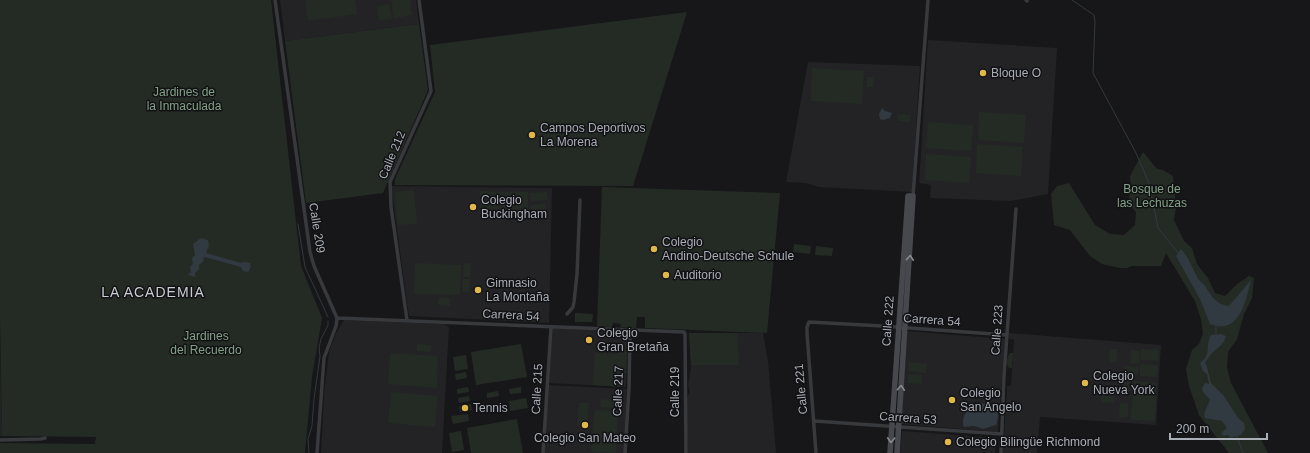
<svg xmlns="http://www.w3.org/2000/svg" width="1310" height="453" viewBox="0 0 1310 453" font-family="Helvetica,sans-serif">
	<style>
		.built { fill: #232326 }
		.green { fill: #242b25 }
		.water { fill: #313941 }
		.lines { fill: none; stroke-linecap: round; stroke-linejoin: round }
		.stream { stroke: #313941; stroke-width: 1 }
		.street { stroke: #38393d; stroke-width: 3.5 }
		.secondary { stroke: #47484d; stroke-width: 5.5 }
		.oneway { stroke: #878a92 }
		.poi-dot { fill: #e1b847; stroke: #121214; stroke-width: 1.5 }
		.labels { text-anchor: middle; stroke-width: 3; stroke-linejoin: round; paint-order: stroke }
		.poi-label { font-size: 12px; fill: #aaaeb7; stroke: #121214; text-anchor: start }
		.park-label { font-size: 12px; fill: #83a187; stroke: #121214 }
		.street-label { font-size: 12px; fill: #aaaeb7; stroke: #121214 }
		.quarter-label { font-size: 14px; letter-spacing: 1px; fill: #cbcdd4; stroke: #121214 }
	</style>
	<rect width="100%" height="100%" fill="#171719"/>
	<path class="built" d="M280,0H416L419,24L285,41Z
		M928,40L1057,48L1048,194L1010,201L930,198L931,185L919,183Z
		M808,62L920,66L912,192L819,187L806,183L786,182Z
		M391,186L552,188L549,323L409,316Z
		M344,320L444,324L449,327L442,453H321L324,394L329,352L336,333Z
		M552,328L628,332L626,387L549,383Z
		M907,331L1005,339L998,432L901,424Z
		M689,333H763L768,361L776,453H688L686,401L690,391L688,385L691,368Z
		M1009,333L1161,345L1156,425L1040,417L1037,453H1003L1007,386H1011L1014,340L1009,339Z
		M0,350L2,436H0Z
		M548,385L627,389L624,453H543Z
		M902,431L996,438L995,453H900Z"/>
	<path class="green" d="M0,0H271L301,266L322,318L312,377L305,453H0V443L95,444L96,437L2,436L0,314Z
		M305,0H355L357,14L308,21Z
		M391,0H410L411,6L393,9Z
		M389,4L392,19L379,21L377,6Z
		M410,6L412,15L394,18L392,9Z
		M687,12L633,186L395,185V179L435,92L430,45Z
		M419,24L428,90L383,193L306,203L285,41Z
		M812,68L864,71L862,104L811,101Z
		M867,77H874L873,87H867Z
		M979,112L1026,115L1024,143L978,140Z
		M898,114L910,115V122L898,121Z
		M928,122L973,125L971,151L926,148Z
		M977,144L1023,147L1021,176L976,173Z
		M1143,152L1157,169L1163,170L1173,176L1176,208L1174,220L1184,241L1192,248L1197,264L1208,278L1215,293L1225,296L1237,284L1249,276L1254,278L1252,298L1244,314L1237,339L1228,352L1227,368L1231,383L1268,453H1229L1199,415L1189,386L1186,369L1192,350L1199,344L1203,334L1201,319L1195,301L1166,253L1161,266H1132L1127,268H1120L1102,264L1090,256L1070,230L1054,225L1051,194L1057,186L1069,183L1095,225L1110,234L1124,235L1135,225L1136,212L1128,203L1131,188L1130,176Z
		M926,154L971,157L969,183L925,180Z
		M602,187L780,193L767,333L645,328V317H637L636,328L620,327L621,324L613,323L612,327L597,326Z
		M414,190L417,224L398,225L395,192Z
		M480,191L528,192V215L480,214Z
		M547,192L548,200L531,201L530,193Z
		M545,204L546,213L531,214V205Z
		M794,244L811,246L810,254L793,252Z
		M816,246L833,248L832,256L815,255Z
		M415,263L461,265L460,295L414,294Z
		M464,263H471L470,277H463Z
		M463,279H470L469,293L462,292Z
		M439,297L450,298V306L438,305Z
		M575,313L593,314L592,322H575Z
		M689,333H737L739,365H691Z
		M417,344L431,345L430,352L417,351Z
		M521,344L527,377L476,385L471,352Z
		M618,349H627L626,373H616L617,366H615V375L623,376L622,387L593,385L595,353L617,354Z
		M1110,349H1117L1116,362H1109Z
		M1141,349L1159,350L1158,361L1141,360Z
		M1131,350L1140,351L1139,364L1130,363Z
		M390,353L438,356L437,388L388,384Z
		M1010,353H1013L1012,368H1009C1006,365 1007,356 1010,353Z
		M466,355L468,369L455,371L453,357Z
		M909,362L927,364L926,373L908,371Z
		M1140,364L1158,365L1157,377L1140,376Z
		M1125,366L1138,367V375L1125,374Z
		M466,372L467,378L456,380L455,374Z
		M908,374L922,375V384L907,383Z
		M1123,380L1130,381L1129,393H1122Z
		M1133,381L1157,383L1155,421L1131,420Z
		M468,387L469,392L457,394V389Z
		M521,387V393L510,394L509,389Z
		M498,391L499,396L487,398V393Z
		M391,392L437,396L435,427L388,423Z
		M1102,395L1114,396V403L1101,402Z
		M469,396L470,401L459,403L458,398Z
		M526,398L528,408L510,411L509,401Z
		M601,399L616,400L615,408L600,407Z
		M579,403H589L587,426L577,425Z
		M1120,403L1128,404V417H1119Z
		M471,404L472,410L460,412L459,406Z
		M495,406L496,411L484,413L483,407Z
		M595,410L618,411L616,453L591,452Z
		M468,414L469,421L453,424L451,416Z
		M517,419L523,453H471L467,428Z
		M461,431L464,450L452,452L449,433Z"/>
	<path class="water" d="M882,108L885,111L892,113L890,118L883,120L880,119L879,114Z
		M201,238L208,240L209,246L206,253L241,263L245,262L250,263L251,266L249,271L247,272L243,271L241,267L205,257L203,258L204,261L199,265V269L195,273V277L188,275L191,272L190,267L193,264L192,258L195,255L193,244Z
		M1181,249C1189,258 1192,267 1197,277C1199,281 1203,283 1205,286C1212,296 1215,304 1229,306L1251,280C1246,301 1239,336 1210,324L1200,299L1176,256Z
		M1221,334L1226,336C1224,345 1217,348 1211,354C1209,357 1207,360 1205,363L1207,367L1211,383L1224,396L1238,418L1244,423L1245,429L1241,435L1230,438L1228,435L1223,436L1221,433L1227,428L1222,421L1205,418L1204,414L1210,400L1203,392L1202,388L1205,383L1209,384L1207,374L1203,371L1200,363C1213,354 1204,348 1211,335Z
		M976,403L990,404L997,408L998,415L997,423L996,425L983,429L974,426L964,427C960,418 968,407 976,403Z"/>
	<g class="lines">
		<path class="stream" d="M1072,0L1094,15L1095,21L1093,73L1136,153L1149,183L1158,228L1179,254
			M298,224L305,267L328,317
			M1216,334V325
			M1237,436L1243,453
			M309,453L308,439L312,426L314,399L320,356L319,348L321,339L328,325V321"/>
		<path class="street" d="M275,0L310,252L314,266L337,318L336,326L324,358L317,453
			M1026,0L1027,1
			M913,196L928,0
			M567,314L573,307L574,302L577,274L580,200
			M337,318L684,332L685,334L686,453
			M407,320L391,207L390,182L431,91L419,0
			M814,421L1002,434
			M0,440L41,439L45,438
			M543,453L551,327
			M625,453L629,388L630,331
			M816,453L807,333V327L809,322L882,326L1007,335
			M1001,453L1004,376L1016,209"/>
		<path class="secondary" d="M890,453L908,196H913L897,453"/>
	</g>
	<defs><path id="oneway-chevron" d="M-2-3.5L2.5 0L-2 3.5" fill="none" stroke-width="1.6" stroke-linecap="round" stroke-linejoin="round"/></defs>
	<g class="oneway">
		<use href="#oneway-chevron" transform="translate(910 258) rotate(-86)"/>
		<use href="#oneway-chevron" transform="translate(901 388) rotate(-86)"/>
		<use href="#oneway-chevron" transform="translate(891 440) rotate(93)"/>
	</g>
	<g class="poi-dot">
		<circle cx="983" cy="73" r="4"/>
		<circle cx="532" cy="135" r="4"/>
		<circle cx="473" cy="207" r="4"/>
		<circle cx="654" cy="249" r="4"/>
		<circle cx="666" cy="275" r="4"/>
		<circle cx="478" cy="290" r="4"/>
		<circle cx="589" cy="340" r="4"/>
		<circle cx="1085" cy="383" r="4"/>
		<circle cx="952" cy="400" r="4"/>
		<circle cx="465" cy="408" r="4"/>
		<circle cx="585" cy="425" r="4"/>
		<circle cx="948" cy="442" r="4"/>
	</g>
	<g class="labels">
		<g class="poi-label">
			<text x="991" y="77">Bloque O</text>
			<text x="540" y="132">Campos Deportivos<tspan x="540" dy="14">La Morena</tspan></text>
			<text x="481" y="204">Colegio<tspan x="481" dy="14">Buckingham</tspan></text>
			<text x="662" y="246">Colegio<tspan x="662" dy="14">Andino-Deutsche Schule</tspan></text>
			<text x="674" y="279">Auditorio</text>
			<text x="486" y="287">Gimnasio<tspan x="486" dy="14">La Montaña</tspan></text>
			<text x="597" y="337">Colegio<tspan x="597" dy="14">Gran Bretaña</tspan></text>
			<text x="1093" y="380">Colegio<tspan x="1093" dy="14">Nueva York</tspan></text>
			<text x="960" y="397">Colegio<tspan x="960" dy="14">San Angelo</tspan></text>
			<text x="473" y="412">Tennis</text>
			<text x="585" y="442" text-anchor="middle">Colegio San Mateo</text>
			<text x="956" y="446">Colegio Bilingüe Richmond</text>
		</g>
		<g class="park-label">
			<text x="184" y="96">Jardines de<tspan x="184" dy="14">la Inmaculada</tspan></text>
			<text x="1152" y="193">Bosque de<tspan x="1152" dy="14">las Lechuzas</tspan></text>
			<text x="206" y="340">Jardines<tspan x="206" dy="14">del Recuerdo</tspan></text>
		</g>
		<g class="street-label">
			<text transform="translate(392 155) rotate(-67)" y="4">Calle 212</text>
			<text transform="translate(317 228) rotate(81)" y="4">Calle 209</text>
			<text transform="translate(511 315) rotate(3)" y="4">Carrera 54</text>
			<text transform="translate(932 320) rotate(4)" y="4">Carrera 54</text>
			<text transform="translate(888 321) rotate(-86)" y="4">Calle 222</text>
			<text transform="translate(997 330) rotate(-86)" y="4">Calle 223</text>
			<text transform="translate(537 389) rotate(-87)" y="4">Calle 215</text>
			<text transform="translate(801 389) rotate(-95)" y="4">Calle 221</text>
			<text transform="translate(618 391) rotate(-88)" y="4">Calle 217</text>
			<text transform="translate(675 392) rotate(-90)" y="4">Calle 219</text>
			<text transform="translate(908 418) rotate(4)" y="4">Carrera 53</text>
		</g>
		<g class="quarter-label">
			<text x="153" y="297">LA ACADEMIA</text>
		</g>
	</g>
	<path d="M1170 433v6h97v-6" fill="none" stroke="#aaaeb7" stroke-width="2"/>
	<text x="1176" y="433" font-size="12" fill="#aaaeb7" stroke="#121214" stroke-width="3" paint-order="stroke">200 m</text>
</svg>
